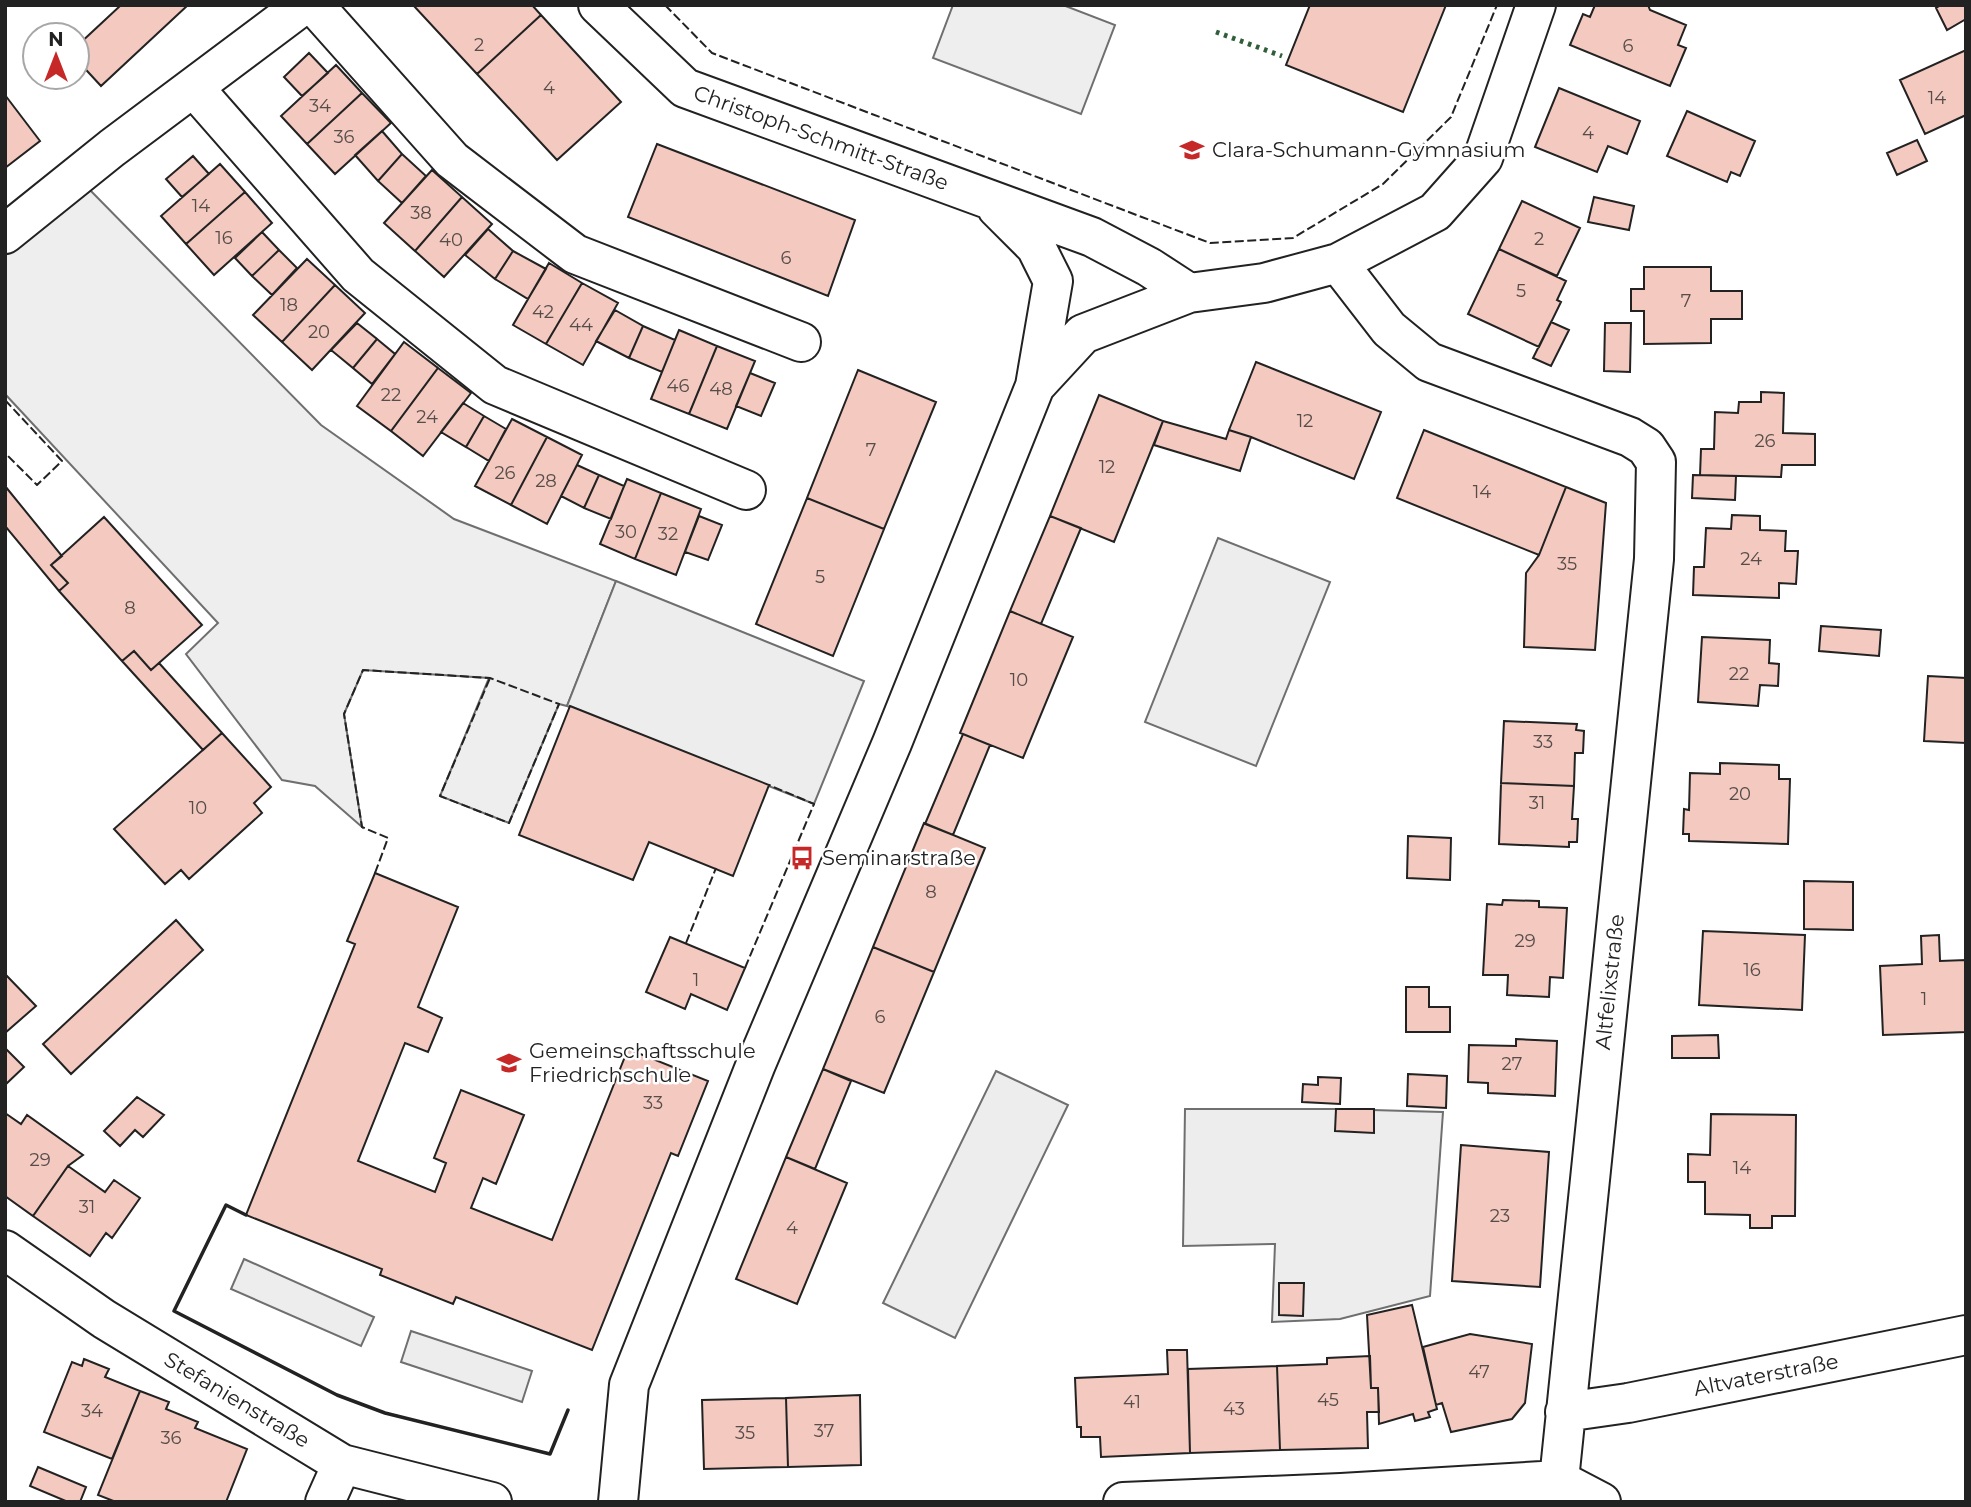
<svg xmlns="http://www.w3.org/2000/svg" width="1971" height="1507" viewBox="0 0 1971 1507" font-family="Montserrat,sans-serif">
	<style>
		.green { fill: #eee; stroke: #6f6f6f; stroke-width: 2 }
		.parking { fill: #ededed; stroke: #6f6f6f; stroke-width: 2 }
		.building { fill: #f3c9c0; stroke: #222; stroke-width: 2 }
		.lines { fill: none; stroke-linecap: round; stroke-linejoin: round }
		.minor-casing { stroke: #222; stroke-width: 42 }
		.minor { stroke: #fff; stroke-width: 38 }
		.hedge { stroke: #2f5e38; stroke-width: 5; stroke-dasharray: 3.5 5; stroke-linecap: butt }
		.fence { stroke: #222; stroke-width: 2; stroke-dasharray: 9 3.5; stroke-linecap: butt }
		.wall { stroke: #222; stroke-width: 3.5 }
		.labels { text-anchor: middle; stroke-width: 5; stroke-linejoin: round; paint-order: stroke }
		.number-label { font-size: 18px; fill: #564c4a }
		.street-label { font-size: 21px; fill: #222; stroke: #fff }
		.poi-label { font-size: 21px; fill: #222; stroke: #fff; text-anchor: start }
	</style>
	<rect width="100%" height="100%" fill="#fff"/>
	<path class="green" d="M953,5H1063L1115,25L1081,114L933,58Z
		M87,187L321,425L454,519L616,581L567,706L559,704L509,823L440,796L489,678L363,670L344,714L362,827L315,786L282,780L186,654L218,623L5,394V254Z"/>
	<path class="parking" d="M1218,538L1330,582L1256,766L1145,722Z
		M616,581L864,681L814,804L567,706Z
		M996,1071L1068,1105L955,1338L883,1303Z
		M1185,1109H1336L1443,1112L1430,1296L1340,1319L1272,1322L1275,1244L1183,1246Z
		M244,1259L374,1317L361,1346L231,1289Z
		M411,1331L532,1371L522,1402L401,1362Z"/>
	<path class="building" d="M121,5H188L101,86L77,60V46Z
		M413,5H532L541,15L477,74Z
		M1310,5H1446L1403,112L1286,65Z
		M1595,5H1648L1650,10L1686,25L1678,45L1686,48L1670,86L1570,45L1583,14L1590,17Z
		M1941,5H1966V19L1947,30L1936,8Z
		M541,15L621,102L557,160L477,74Z
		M1966,50V115L1925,134L1900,80Z
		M309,53L328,73L302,96L284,77Z
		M336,65L362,93L307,144L281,116Z
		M1559,88L1640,121L1627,154L1608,146L1597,172L1535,147Z
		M362,93L391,123L335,174L307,144Z
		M5,95L40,141L5,168Z
		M1687,111L1755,141L1740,176L1731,172L1727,182L1667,156Z
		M382,131L402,154L378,181L355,155Z
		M1917,140L1927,161L1897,175L1887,153Z
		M657,144L855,220L828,296L628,217Z
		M402,154L426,176L402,203L378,181Z
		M193,156L209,174L182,197L166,179Z
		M220,164L245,192L186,244L161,216Z
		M432,170L462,197L415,251L384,223Z
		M245,192L272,223L214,275L186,244Z
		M462,197L492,224L444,277L415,251Z
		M1594,197L1634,206L1629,230L1588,222Z
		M1522,201L1580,228L1557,276L1499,249Z
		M488,229L513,251L495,279L465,255Z
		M262,232L279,250L252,276L235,258Z
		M1499,249L1566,281L1557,300L1561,302L1539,347L1468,314Z
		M279,250L297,268L272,295L252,276Z
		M513,251L546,269L528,299L495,279Z
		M307,259L335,285L282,342L253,315Z
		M549,263L582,283L546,344L513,325Z
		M1644,267H1711V291H1742V319H1711V343L1644,344V311H1631V289H1644Z
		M582,283L618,303L583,365L546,344Z
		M335,285L365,313L312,370L282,342Z
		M615,310L643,326L629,358L596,341Z
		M1551,322L1569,330L1551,366L1533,358Z
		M357,323L377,339L353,368L331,350Z
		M1605,323H1631L1630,372L1604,371Z
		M643,326L675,340L662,372L629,358Z
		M679,330L717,346L689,414L651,399Z
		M377,339L395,354L372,384L353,368Z
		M404,342L438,368L391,431L357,406Z
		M717,346L755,361L727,429L689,414Z
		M1256,362L1381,412L1354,479L1251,437L1229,430Z
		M438,368L471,393L423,456L391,431Z
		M858,370L936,402L884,529L807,498Z
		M750,373L775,383L761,416L736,406Z
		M1761,392L1784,393L1783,433L1815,434V465H1782L1781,477L1700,475L1701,449H1714L1715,412L1738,413L1739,402H1761Z
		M1099,395L1163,421L1114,542L1050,516Z
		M463,403L484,416L466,447L441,432Z
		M484,416L506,429L489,461L466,447Z
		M512,419L547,437L511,505L475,486Z
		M1163,421L1226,439L1229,430L1251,437L1240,471L1154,445Z
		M1424,430L1566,487L1539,555L1397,498Z
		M547,437L582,455L547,524L511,505Z
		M577,465L599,475L584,508L561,496Z
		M599,475L624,486L611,519L584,508Z
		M1693,475L1736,476L1735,500L1692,498Z
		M627,479L661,493L635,559L600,544Z
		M5,486L62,556L51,565L68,583L59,591L5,526Z
		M1566,487L1606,503L1595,650L1524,647L1526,573L1539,555Z
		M661,493L701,509L676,575L635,559Z
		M807,498L884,529L833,656L756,624Z
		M1732,515L1760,516V530L1786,531L1785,551H1798L1796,584L1779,583V598L1693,595L1694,567H1704L1706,528L1731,529Z
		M699,516L722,525L708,560L685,552Z
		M1050,516L1081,528L1041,624L1010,611Z
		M104,517L202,625L151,670L134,651L122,661L59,591L68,583L51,565Z
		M1010,611L1073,637L1023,758L960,733Z
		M1821,626L1881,630L1879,656L1819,651Z
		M1702,637L1770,640L1769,663L1779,664L1778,686L1760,685L1758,706L1698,702Z
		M134,651L151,670L159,663L222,733L203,750L122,661Z
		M1928,676L1966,678V743L1924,741Z
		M570,706L769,785L733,876L649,842L633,880L519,835Z
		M1504,721L1577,724L1576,730L1584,731L1583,753H1575L1574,786L1501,783Z
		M222,733L271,787L254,803L262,813L189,879L181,870L165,884L114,829Z
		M963,734L990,745L953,835L925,824Z
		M1720,763L1779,765V779H1790L1788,844L1689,841V834H1683L1684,809L1689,810L1690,773L1720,774Z
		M1501,783L1574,786L1572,819H1578L1577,842H1569V847L1499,844Z
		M924,823L985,848L934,972L873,947Z
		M1408,836L1451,838L1450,880L1407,878Z
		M375,873L458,907L418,1007L442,1018L428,1052L405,1043L358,1161L435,1192L446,1163L434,1158L461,1090L524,1115L496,1184L483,1178L471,1208L552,1240L628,1049L708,1081L678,1156L671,1153L592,1350L456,1297L453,1304L380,1275L382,1269L246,1215L355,944L347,941Z
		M1804,881L1853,882V930L1804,929Z
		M1503,900L1539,901V907L1567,908L1563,978L1550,977L1549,997L1507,995L1508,975H1483L1487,904L1502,905Z
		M176,920L203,950L71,1074L43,1044Z
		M1703,931L1805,935L1802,1010L1699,1005Z
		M1939,935L1940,961L1966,960V1032L1883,1035L1880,966L1922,964L1921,936Z
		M670,937L745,968L727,1010L691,994L685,1009L646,992Z
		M873,947L934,972L884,1093L823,1069Z
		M5,974L36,1006L5,1033Z
		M1406,987H1429V1007H1450V1032H1406Z
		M1718,1035L1719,1058H1672V1036Z
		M1516,1039L1557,1041L1555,1096L1488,1093V1083L1468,1082L1469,1045L1516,1046Z
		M5,1048L24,1067L6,1084L5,1083Z
		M823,1069L851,1081L815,1169L786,1157Z
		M1408,1074L1447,1076L1446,1108L1407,1106Z
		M1318,1077L1341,1078L1340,1104L1302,1102L1303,1084L1318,1085Z
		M137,1097L164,1115L143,1137L135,1130L120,1146L104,1131Z
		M1336,1109H1374V1133L1335,1131Z
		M5,1113L21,1124L27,1115L83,1155L68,1166L33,1216L5,1196Z
		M1711,1114L1796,1115L1795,1216H1772V1228H1750V1215L1705,1214V1182H1688V1154L1710,1155Z
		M1461,1145L1549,1152L1540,1287L1452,1281Z
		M786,1157L847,1183L797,1304L736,1279Z
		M68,1166L105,1192L114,1180L140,1198L112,1238L106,1233L90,1256L33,1216Z
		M1279,1283H1304L1303,1316L1279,1315Z
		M1412,1305L1437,1409L1428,1412L1430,1417L1415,1421L1413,1414L1379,1424L1378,1388H1371L1367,1315Z
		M1470,1334L1532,1344L1525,1403L1512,1419L1451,1432L1442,1403L1436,1405L1423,1347Z
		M1167,1350H1187L1190,1453L1101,1457L1100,1437H1081V1427H1077L1075,1378L1168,1374Z
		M1370,1356L1371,1388H1378L1379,1412H1367L1368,1448L1280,1450L1277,1366L1327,1364V1358Z
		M84,1359L109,1369L105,1377L140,1391L112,1459L44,1432L72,1362L82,1366Z
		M1277,1366L1280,1450L1190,1453L1188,1369Z
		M140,1391L169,1402L166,1409L198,1422L195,1428L247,1449L226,1502H116L98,1495Z
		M860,1395L861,1465L788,1467L786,1398Z
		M786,1398L788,1467L704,1469L702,1400Z
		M38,1467L86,1487L80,1502H68L30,1486Z"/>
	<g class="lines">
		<g class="minor-casing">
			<path id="minor" d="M314,5L452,160L575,254L801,342
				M598,5L685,88L1092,237L1149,267L1189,293
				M194,88L358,275L495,385L746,490
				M997,208L1036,247L1053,281L1035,386
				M5,234L112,148L303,5
				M1338,263L1389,329L1429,362L1630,437L1646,447L1656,462L1654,559L1559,1480L1554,1502
				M5,1250L104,1319L342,1464L492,1502
				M1565,1412L1628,1403L1966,1335
				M325,1502L342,1464
				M618,1502L629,1385L756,1064L892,743L1035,386L1083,334L1189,293L1264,283L1338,263L1435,212L1483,158L1536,5
				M1123,1502L1341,1493L1559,1480L1601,1502"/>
		</g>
		<use href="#minor" class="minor"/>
		<path class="hedge" d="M1216,32L1282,56"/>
		<path class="fence" d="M665,5L712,53L1210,243L1293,238L1383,184L1451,117L1497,5
			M5,400L62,461L37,485L5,453
			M375,873L388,838L362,827L344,714L363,670L490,678L559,704L509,823L440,796L490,678
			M686,943L716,868
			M745,968L814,804L769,785"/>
		<path class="wall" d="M246,1215L226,1205L174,1311L337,1395L385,1413L550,1454L568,1410"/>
	</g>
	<defs>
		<g id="school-bare" transform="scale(1.89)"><path d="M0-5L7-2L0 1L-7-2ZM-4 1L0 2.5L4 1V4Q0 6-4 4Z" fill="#c62828" stroke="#fff" stroke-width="2.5" paint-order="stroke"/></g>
		<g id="bus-bare" transform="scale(1.89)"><path d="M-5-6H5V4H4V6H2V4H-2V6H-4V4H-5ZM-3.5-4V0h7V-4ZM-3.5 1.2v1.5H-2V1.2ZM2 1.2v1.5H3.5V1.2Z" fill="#c62828" stroke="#fff" stroke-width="2.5" paint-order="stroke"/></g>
	</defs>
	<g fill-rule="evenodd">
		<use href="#school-bare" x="1192" y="150"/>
		<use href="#bus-bare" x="802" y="858"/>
		<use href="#school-bare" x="509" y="1063"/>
	</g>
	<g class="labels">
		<g class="number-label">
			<text x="479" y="51">2</text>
			<text x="1628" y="52">6</text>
			<text x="549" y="94">4</text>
			<text x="1937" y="104">14</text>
			<text x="320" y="112">34</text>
			<text x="1588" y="139">4</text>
			<text x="344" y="143">36</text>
			<text x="201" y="212">14</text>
			<text x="421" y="219">38</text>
			<text x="224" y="244">16</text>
			<text x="1539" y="245">2</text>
			<text x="451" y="246">40</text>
			<text x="786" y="264">6</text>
			<text x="1521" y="297">5</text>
			<text x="1686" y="307">7</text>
			<text x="289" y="311">18</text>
			<text x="543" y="318">42</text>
			<text x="581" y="331">44</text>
			<text x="319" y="338">20</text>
			<text x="678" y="392">46</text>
			<text x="721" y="395">48</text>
			<text x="391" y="401">22</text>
			<text x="427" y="423">24</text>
			<text x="1305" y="427">12</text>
			<text x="1765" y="447">26</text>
			<text x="871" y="456">7</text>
			<text x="1107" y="473">12</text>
			<text x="505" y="479">26</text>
			<text x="546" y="487">28</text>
			<text x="1482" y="498">14</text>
			<text x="626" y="538">30</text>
			<text x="668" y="540">32</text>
			<text x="1751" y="565">24</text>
			<text x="1567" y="570">35</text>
			<text x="820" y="583">5</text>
			<text x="130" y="614">8</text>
			<text x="1739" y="680">22</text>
			<text x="1019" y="686">10</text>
			<text x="1543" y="748">33</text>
			<text x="1740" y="800">20</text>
			<text x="1537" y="809">31</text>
			<text x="198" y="814">10</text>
			<text x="931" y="898">8</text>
			<text x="1525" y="947">29</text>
			<text x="1752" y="976">16</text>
			<text x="696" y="986">1</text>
			<text x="1924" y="1005">1</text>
			<text x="880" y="1023">6</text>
			<text x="1512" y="1070">27</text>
			<text x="653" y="1109">33</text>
			<text x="40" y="1166">29</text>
			<text x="1742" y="1174">14</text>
			<text x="87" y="1213">31</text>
			<text x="1500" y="1222">23</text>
			<text x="792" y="1234">4</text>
			<text x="1479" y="1378">47</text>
			<text x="1328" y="1406">45</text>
			<text x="1132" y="1408">41</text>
			<text x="1234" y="1415">43</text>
			<text x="92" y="1417">34</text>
			<text x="824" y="1437">37</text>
			<text x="745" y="1439">35</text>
			<text x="171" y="1444">36</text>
		</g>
		<g class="street-label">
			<text transform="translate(821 138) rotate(20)" y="7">Christoph-Schmitt-Straße</text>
			<text transform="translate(1610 982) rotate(-84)" y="7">Altfelixstraße</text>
			<text transform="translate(1766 1375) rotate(-11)" y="7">Altvaterstraße</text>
			<text transform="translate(237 1400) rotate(31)" y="7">Stefanienstraße</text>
		</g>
		<g class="poi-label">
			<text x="1212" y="157">Clara-Schumann-Gymnasium</text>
			<text x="822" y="865">Seminarstraße</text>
			<text x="529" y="1058">Gemeinschaftsschule<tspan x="529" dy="24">Friedrichschule</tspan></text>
		</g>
	</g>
	<rect width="1971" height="1507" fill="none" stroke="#222222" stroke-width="14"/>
	<g transform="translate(56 56)"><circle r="33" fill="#ffffff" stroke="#a7a7a7" stroke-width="2"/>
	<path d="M0-5L12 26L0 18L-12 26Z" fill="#c62828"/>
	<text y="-10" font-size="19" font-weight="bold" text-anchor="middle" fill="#222222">N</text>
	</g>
</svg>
